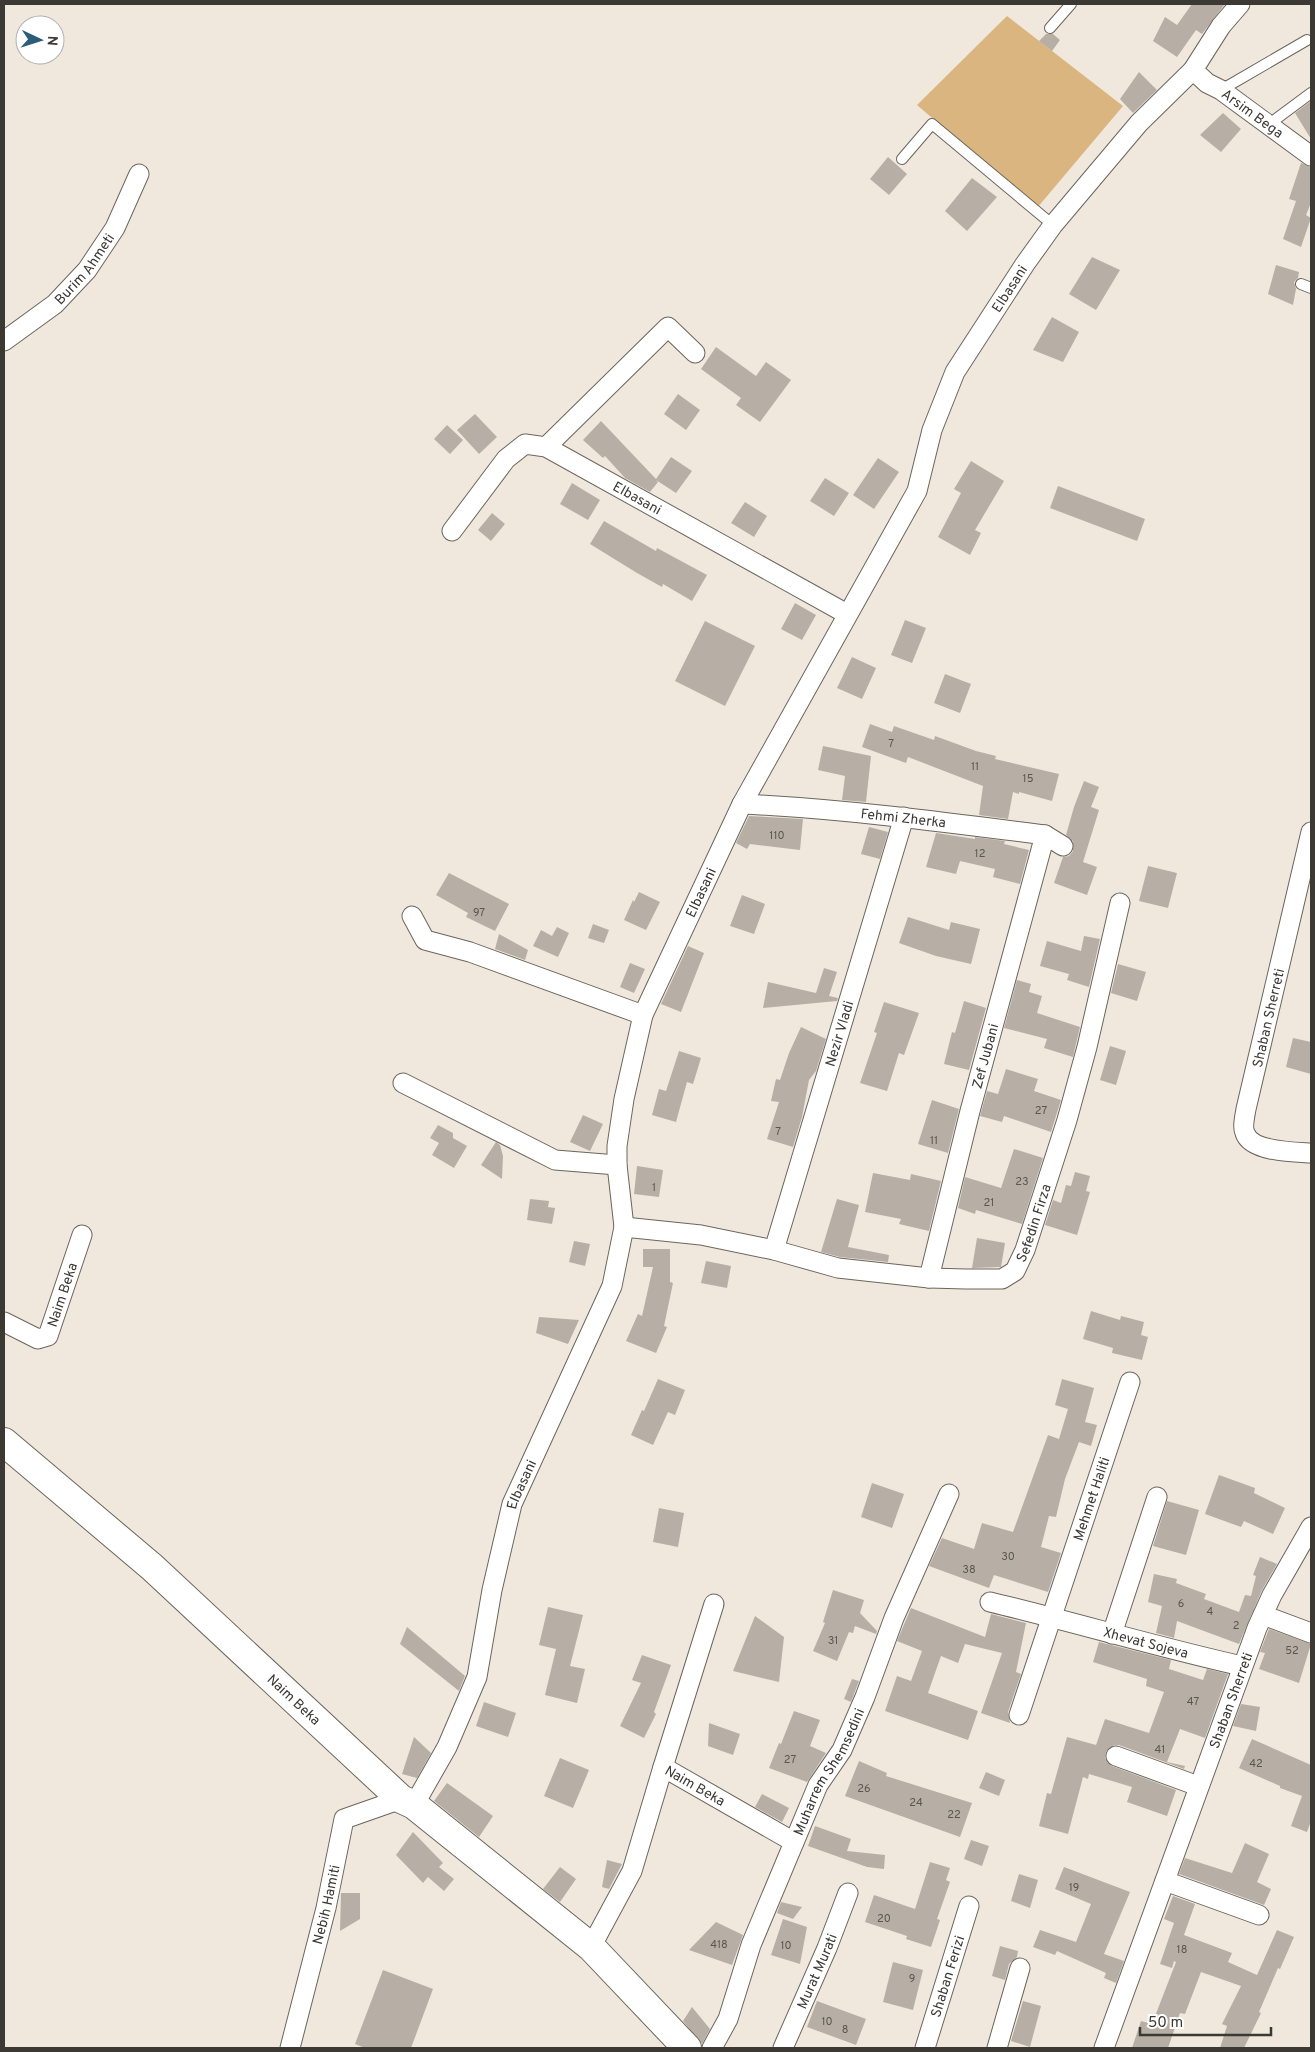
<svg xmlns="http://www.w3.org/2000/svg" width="1315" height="2052" viewBox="0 0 1315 2052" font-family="Overpass,sans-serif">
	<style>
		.green { fill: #dab57f }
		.building { fill: #b7afa5 }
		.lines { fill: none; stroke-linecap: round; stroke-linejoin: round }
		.lane-casing { stroke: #6c655b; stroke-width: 12 }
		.street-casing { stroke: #6c655b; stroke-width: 21 }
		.secondary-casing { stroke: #6c655b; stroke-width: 30 }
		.lane { stroke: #fff; stroke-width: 10 }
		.street { stroke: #fff; stroke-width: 19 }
		.secondary { stroke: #fff; stroke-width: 28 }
		.labels { text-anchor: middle; stroke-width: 5; stroke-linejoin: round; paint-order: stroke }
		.number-label { font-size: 11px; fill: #5b5651 }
		.street-label { font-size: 14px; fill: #3c3935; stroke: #fff }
	</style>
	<rect width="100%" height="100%" fill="#f0e8dd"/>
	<path class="green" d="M1007,16L1123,106L1037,208L917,105Z"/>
	<path class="building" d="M1192,4H1225L1202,34L1196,30L1177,57L1153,41L1165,17L1177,25Z
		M1046,34H1053L1060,40L1052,51L1039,41Z
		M1139,72L1157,90L1133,113L1120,99Z
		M1311,101V139L1295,113Z
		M1223,113L1241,129L1221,152L1200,135Z
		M888,157L907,174L889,195L870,179Z
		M1301,163L1311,167V203L1306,215L1311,218L1301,247L1283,239L1296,201L1289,199Z
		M972,178L997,197L967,231L945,211Z
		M1092,257L1120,270L1096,310L1069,294Z
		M1276,265L1299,272L1298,278L1294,282L1296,289L1293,305L1268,294Z
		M1052,317L1079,332L1063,362L1033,350Z
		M716,347L756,376L766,362L791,380L760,422L736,405L741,398L701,369Z
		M678,394L700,410L686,430L664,414Z
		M475,414L497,437L479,454L457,430Z
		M601,421L656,479L671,457L692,471L676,493L656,480L658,482L650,492L625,478L605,456L603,458L583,440Z
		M447,425L463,440L450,454L434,439Z
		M878,458L899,472L874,509L853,495Z
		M971,461L1004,481L975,530L981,533L970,555L938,537L961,493L954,489Z
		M825,478L849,493L834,516L810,501Z
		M572,483L600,500L588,520L560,504Z
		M1058,486L1145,519L1137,541L1050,508Z
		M745,502L767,516L754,537L731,523Z
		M492,513L505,524L491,541L478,530Z
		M604,521L656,551L657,548L707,575L692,601L663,584L662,587L637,573L590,544Z
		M795,603L816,615L802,640L781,629Z
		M905,620L926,628L912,663L891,655Z
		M705,621L755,646L725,706L675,681Z
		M852,657L876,668L862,699L837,688Z
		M945,674L971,684L960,713L934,703Z
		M870,724L892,732L894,726L934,740L935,736L976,751L996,756L995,759L1059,774L1052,801L1019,792V794L1013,792L1008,819L979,815L983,786L908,757L906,763L862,747Z
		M823,746L871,756L866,802L842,800L845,776L818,770Z
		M1084,781L1099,787L1091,807L1099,810L1083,862L1097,867L1087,895L1054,883L1063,857L1069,856L1073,851V841L1066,835L1074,807Z
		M749,816L803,819L800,850L750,844L747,849L736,843Z
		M869,827L888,832L880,859L861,854Z
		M936,833L975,839V837L1005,841L1004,844L1029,850L1020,884L993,877L995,869L960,861L956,874L926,867Z
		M1148,866L1177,873L1168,908L1139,901Z
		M449,873L509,904L495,931L466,917L468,913L436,895Z
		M639,892L660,902L646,930L624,920L633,900L634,902Z
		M742,895L765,904L754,934L730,926Z
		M908,917L949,930L951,922L980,929L971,964L936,956L899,943Z
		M593,924L609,930L604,943L588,938Z
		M557,927L569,933L558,957L533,946L541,930L552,936Z
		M499,934L528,950L525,960L495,949Z
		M1084,936L1100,939L1089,987L1067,980L1069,974L1040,966L1047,941L1081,951Z
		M688,946L704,953L681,1012L661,1004Z
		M630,963L645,969L634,993L620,987Z
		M1118,964L1146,972L1137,1001L1111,993Z
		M824,968L837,972L829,996L838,998L837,1001L763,1008L768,982L816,993Z
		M1017,980L1031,984L1029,992L1042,996L1037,1013L1080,1027L1073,1057L1044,1048L1047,1039L1004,1028Z
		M964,1001L986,1008L969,1070L944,1064L952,1032L955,1033Z
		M884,1002L919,1013L904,1055L899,1053L887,1091L860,1083L877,1033L874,1032Z
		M801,1027L826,1039L816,1071L809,1080L802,1117L793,1147L767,1139L779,1102L771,1101L776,1079L780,1080L789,1053Z
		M1293,1038L1311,1042V1074L1286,1067Z
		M1110,1046L1126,1051L1116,1085L1100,1080Z
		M679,1051L701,1058L693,1084L687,1082L676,1122L652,1115L659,1089L666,1091Z
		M1006,1069L1038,1079L1034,1091L1061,1100L1051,1132L1004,1116L1002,1122L980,1116L987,1091L998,1094Z
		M932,1100L959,1109L948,1153L918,1144Z
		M583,1115L603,1124L590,1151L570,1142Z
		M438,1125L453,1133V1138L467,1146L454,1168L432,1155L439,1143L430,1138Z
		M496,1142L500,1145L503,1156L502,1179L481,1165Z
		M1014,1149L1043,1158L1022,1224L976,1210L975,1214L958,1208L965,1177L1001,1188Z
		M637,1166L663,1170L659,1197L634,1194Z
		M1075,1172L1090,1176L1086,1191L1090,1192L1077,1235L1045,1225L1053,1200L1061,1203L1066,1185L1071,1186Z
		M873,1173L910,1180L911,1174L941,1181L929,1231L899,1224L901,1219L865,1212Z
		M530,1199L549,1201L548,1207L555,1208L552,1224L527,1220Z
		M837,1199L859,1205L848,1247L889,1255L888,1262L840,1257L821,1252Z
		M977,1238L1005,1243L1001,1267L972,1268Z
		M574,1241L590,1244L585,1266L569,1262Z
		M643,1249H670V1282L673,1283L664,1326L667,1327L656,1353L626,1341L638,1314L642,1316L653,1267H643Z
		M706,1261L731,1266L727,1288L701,1283Z
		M1091,1311L1120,1320L1121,1316L1144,1322L1141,1335L1148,1337L1142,1360L1112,1353L1113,1348L1083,1339Z
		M539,1317L579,1320L568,1344L536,1333Z
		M658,1379L685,1390L675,1415L668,1412L653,1445L631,1435L642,1410L644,1411Z
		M1062,1379L1094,1388L1085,1422L1097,1425L1091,1446L1079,1442L1065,1479L1056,1517L1049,1516L1041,1547L1061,1553L1048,1592L994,1575L989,1588L929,1566L942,1538L974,1549L982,1523L1013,1532L1048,1435L1059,1439L1068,1409L1055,1405Z
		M1219,1475L1255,1488L1254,1493L1285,1508L1273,1534L1244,1521L1241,1527L1205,1514Z
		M872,1483L904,1494L892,1528L861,1517Z
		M1167,1501L1199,1510L1186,1555L1153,1546Z
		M659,1508L684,1513L678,1547L653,1542Z
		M1260,1557L1277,1564L1262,1590L1239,1644L1177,1621L1174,1638L1156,1633L1162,1606L1148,1602L1154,1574L1177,1579L1176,1583L1206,1594L1204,1599L1239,1612L1245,1595L1251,1596L1256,1576L1253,1575Z
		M833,1590L864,1600L860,1613L877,1631L876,1634L855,1626L853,1633L849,1632L837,1661L813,1651L825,1623L823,1622Z
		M548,1607L583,1615L570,1666L585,1669L577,1703L545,1695L556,1649L539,1645Z
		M911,1608L985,1637L991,1614L1026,1623L1016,1672L1021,1674L1008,1712L1010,1723L981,1713L1002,1653L965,1644L958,1663L941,1656L928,1693L978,1711L968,1740L885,1711L897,1676L911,1681L922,1651L897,1641Z
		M755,1616L784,1637L779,1682L733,1671Z
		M407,1627L465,1676L459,1691L400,1644Z
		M1269,1629L1311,1644L1299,1683L1259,1669L1265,1653L1260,1652Z
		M1099,1642L1171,1660L1169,1669L1203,1680L1207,1669L1228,1674L1205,1738L1180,1729L1167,1762L1185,1766L1184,1769L1119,1745H1114L1106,1752L1105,1758L1112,1766L1176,1790L1167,1816L1127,1802L1132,1787L1089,1774L1088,1779L1083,1777L1068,1834L1039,1826L1047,1793L1051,1794L1067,1737L1096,1745L1105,1719L1149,1733L1164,1692L1146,1686L1147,1679L1093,1662Z
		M642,1655L671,1665L654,1712L656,1714L644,1738L620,1726L641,1683L632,1680Z
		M852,1679L859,1681L851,1702L844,1699Z
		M484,1702L516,1713L508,1737L476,1726Z
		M1241,1704L1260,1707L1256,1731L1233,1726Z
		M794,1711L820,1720L810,1746L826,1753L807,1782L769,1768L779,1743L781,1744Z
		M709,1723L740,1734L733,1755L708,1746Z
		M414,1737L431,1753L417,1778L402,1774Z
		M1252,1739L1311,1765V1821L1307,1832L1291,1826L1302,1796L1280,1788V1786L1239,1768Z
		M560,1758L589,1770L573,1808L544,1796Z
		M859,1761L887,1773L886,1776L972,1803L960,1837L845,1796Z
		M986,1772L1005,1780L999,1796L979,1788Z
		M447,1783L493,1816L479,1837L434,1801Z
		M762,1794L789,1808L782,1822L755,1807Z
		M815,1826L851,1839L847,1851L885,1855L884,1869L867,1867L808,1846Z
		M413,1832L443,1863L439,1867L454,1879L444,1891L428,1877L423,1883L396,1855Z
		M971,1840L989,1846L982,1866L964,1859Z
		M1245,1843L1269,1854L1257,1882L1271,1889L1264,1905L1179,1874L1185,1858L1232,1873Z
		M607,1860L622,1864L609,1889L602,1887Z
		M930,1862L950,1868L946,1880L950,1882L937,1919L940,1920L931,1947L906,1939L907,1936L865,1922L874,1895L915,1909Z
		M560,1867L576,1879L560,1902L543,1889Z
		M1064,1867L1130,1892L1104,1954L1124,1961L1116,1983L1104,1978L1106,1973L1057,1951L1055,1955L1033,1947L1040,1930L1076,1942L1091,1904L1055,1889Z
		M1019,1874L1038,1880L1030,1908L1011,1901Z
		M341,1893H360V1919L340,1931Z
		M1173,1896L1195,1904L1184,1935L1232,1953L1228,1962L1257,1975L1277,1930L1294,1937L1280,1969L1278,1968L1259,2012L1261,2013L1244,2048H1220L1227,2026L1222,2024L1241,1986L1201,1972L1185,2014L1180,2013L1168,2048H1132L1141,2021L1152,2024L1176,1962L1174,1961L1172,1968L1160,1964L1174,1923L1164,1919Z
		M781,1902L802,1907L793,1919L777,1913Z
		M783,1919L807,1927L800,1964L771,1955Z
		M716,1922L743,1935L732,1965L689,1950Z
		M1000,1946L1018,1951L1017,1957L1009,1964L1005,1980L992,1976Z
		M893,1962L923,1970L913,2010L883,2002Z
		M383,1970L433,1989L411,2048H365L355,2044Z
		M817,2001L866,2019L856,2045L807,2027Z
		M1023,2001L1041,2006L1030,2047L1011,2041Z
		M692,2007L710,2029L702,2044L683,2021Z"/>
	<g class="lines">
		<g class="lane-casing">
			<path id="lane" d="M1050,28L1071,4
				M1221,90L1307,40
				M1268,125L1311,93
				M902,159L932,124L1053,225
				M1301,284L1311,288"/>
		</g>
		<g class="street-casing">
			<g id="street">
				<path id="s1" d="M1193,70L1207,83L1221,90L1311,156"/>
				<path id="s2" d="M4,341L55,304L87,270L115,228L139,174"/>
				<path d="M546,447L668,327L695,353"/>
				<path id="s3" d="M452,531L506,459L525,444L546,447L847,614"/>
				<path id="s4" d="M742,804C844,809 944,822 1045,835L1063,846"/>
				<path d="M1311,832L1246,1109C1245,1116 1242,1127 1245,1133C1251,1152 1295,1152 1311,1153"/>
				<path d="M412,916L425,940L470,952L643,1015"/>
				<path d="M403,1083L555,1160L617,1165"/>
				<path id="s5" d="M624,1227L701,1235L774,1250L838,1268L929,1278L966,1279H1002L1015,1271L1025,1250L1067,1120L1087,1047L1120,903"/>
				<path id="s6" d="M774,1250L904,817"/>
				<path id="s7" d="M929,1278L970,1111L1045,835"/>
				<path id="s8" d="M4,1322L38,1339L48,1336L82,1235"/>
				<path id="s9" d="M990,1602C1074,1622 1157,1647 1242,1666"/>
				<path d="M1263,1615L1311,1633"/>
				<path d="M1112,1634L1157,1497"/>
				<path id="s10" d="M1019,1715L1130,1382"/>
				<path d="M1116,1756L1198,1786"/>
				<path d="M663,1767L714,1604"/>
				<path id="s11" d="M414,1805L447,1747L477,1677L492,1590L512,1504L612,1286L624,1227L617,1165V1146L624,1099L643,1015L742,804L917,491L932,430L955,372L1025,264L1053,225L1139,123L1193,70L1221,26L1240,4"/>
				<path d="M1165,1881L1259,1915"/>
				<path id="s12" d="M591,1947L632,1871L663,1767L794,1842"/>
				<path id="s13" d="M290,2048L326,1908L344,1819L401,1799"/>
				<path id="s14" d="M712,2048L728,2019L751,1945L818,1785L842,1750L865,1697L894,1618L949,1494"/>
				<path id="s15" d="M783,2048L827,1948L848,1893"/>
				<path id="s16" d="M925,2048L969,1906"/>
				<path d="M997,2048L1020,1968"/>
				<path id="s17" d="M1104,2048L1257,1628L1272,1595L1311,1527"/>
			</g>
		</g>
		<g class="secondary-casing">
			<g id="secondary">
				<path id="s18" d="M4,1442L152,1567L401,1799L414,1805L591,1947L687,2048"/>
			</g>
		</g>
		<use href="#lane" class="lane"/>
		<use href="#street" class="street"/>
		<use href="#secondary" class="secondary"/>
	</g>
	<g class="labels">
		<g class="number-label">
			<text x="891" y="747">7</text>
			<text x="975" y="770">11</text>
			<text x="1028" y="782">15</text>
			<text x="777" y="839">110</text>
			<text x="980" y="857">12</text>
			<text x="479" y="916">97</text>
			<text x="1041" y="1114">27</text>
			<text x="778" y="1135">7</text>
			<text x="934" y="1144">11</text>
			<text x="1022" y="1185">23</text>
			<text x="654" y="1191">1</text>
			<text x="989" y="1206">21</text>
			<text x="1008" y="1560">30</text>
			<text x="969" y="1573">38</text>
			<text x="1181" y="1607">6</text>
			<text x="1210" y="1615">4</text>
			<text x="1236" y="1629">2</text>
			<text x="833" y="1644">31</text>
			<text x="1292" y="1654">52</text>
			<text x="1193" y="1705">47</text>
			<text x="1160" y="1753">41</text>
			<text x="790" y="1763">27</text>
			<text x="1256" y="1767">42</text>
			<text x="864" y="1792">26</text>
			<text x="916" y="1806">24</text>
			<text x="954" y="1818">22</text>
			<text x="1074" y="1891">19</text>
			<text x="884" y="1922">20</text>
			<text x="719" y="1948">418</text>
			<text x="786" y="1949">10</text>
			<text x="1182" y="1953">18</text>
			<text x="912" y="1982">9</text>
			<text x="827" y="2025">10</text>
			<text x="845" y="2033">8</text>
		</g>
		<g class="street-label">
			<text dy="5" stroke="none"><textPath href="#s1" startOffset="74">Arsim Bega</textPath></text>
			<text dy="5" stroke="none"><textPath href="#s2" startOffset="109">Burim Ahmeti</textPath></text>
			<text dy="5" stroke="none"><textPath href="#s11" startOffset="1651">Elbasani</textPath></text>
			<text dy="5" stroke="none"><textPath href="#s3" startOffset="240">Elbasani</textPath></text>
			<text dy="5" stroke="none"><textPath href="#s4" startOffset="162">Fehmi Zherka</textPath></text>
			<text dy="5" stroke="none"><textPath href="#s11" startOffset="970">Elbasani</textPath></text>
			<text transform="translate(1268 1018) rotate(-77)" y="5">Shaban Sherreti</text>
			<text dy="5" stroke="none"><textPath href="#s6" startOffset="226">Nezir Vladi</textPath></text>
			<text dy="5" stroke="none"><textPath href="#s7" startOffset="229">Zef Jubani</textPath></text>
			<text dy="5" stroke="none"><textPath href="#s5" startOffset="450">Sefedin Firza</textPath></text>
			<text dy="5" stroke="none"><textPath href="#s8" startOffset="92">Naim Beka</textPath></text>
			<text dy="5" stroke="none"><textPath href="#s11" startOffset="341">Elbasani</textPath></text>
			<text dy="5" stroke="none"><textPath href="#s10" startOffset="228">Mehmet Haliti</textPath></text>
			<text dy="5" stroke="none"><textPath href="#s9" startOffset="161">Xhevat Sojeva</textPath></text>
			<text dy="5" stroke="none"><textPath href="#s18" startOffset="388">Naim Beka</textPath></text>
			<text dy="5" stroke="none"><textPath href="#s17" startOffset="370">Shaban Sherreti</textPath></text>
			<text dy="5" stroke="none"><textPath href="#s14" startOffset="301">Muharrem Shemsedini</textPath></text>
			<text dy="5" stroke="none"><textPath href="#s12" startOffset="232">Naim Beka</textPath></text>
			<text dy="5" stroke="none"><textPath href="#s13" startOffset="148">Nebih Hamiti</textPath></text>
			<text dy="5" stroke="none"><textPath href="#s15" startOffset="84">Murat Murati</textPath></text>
			<text dy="5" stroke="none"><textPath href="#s16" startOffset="75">Shaban Ferizi</textPath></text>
		</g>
	</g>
	<rect width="1315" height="2052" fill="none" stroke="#3c3935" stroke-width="10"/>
	<g transform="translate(40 40) rotate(94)"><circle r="24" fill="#ffffff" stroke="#b1b0ae"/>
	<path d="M0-4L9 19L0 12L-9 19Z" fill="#2b5d7a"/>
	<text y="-8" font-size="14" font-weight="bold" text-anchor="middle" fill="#3c3935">N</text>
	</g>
	<path d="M1140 2027v8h131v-8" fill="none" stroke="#3c3935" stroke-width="2.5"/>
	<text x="1148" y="2027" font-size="15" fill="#3c3935" stroke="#ffffff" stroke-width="4" paint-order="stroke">50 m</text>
</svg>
